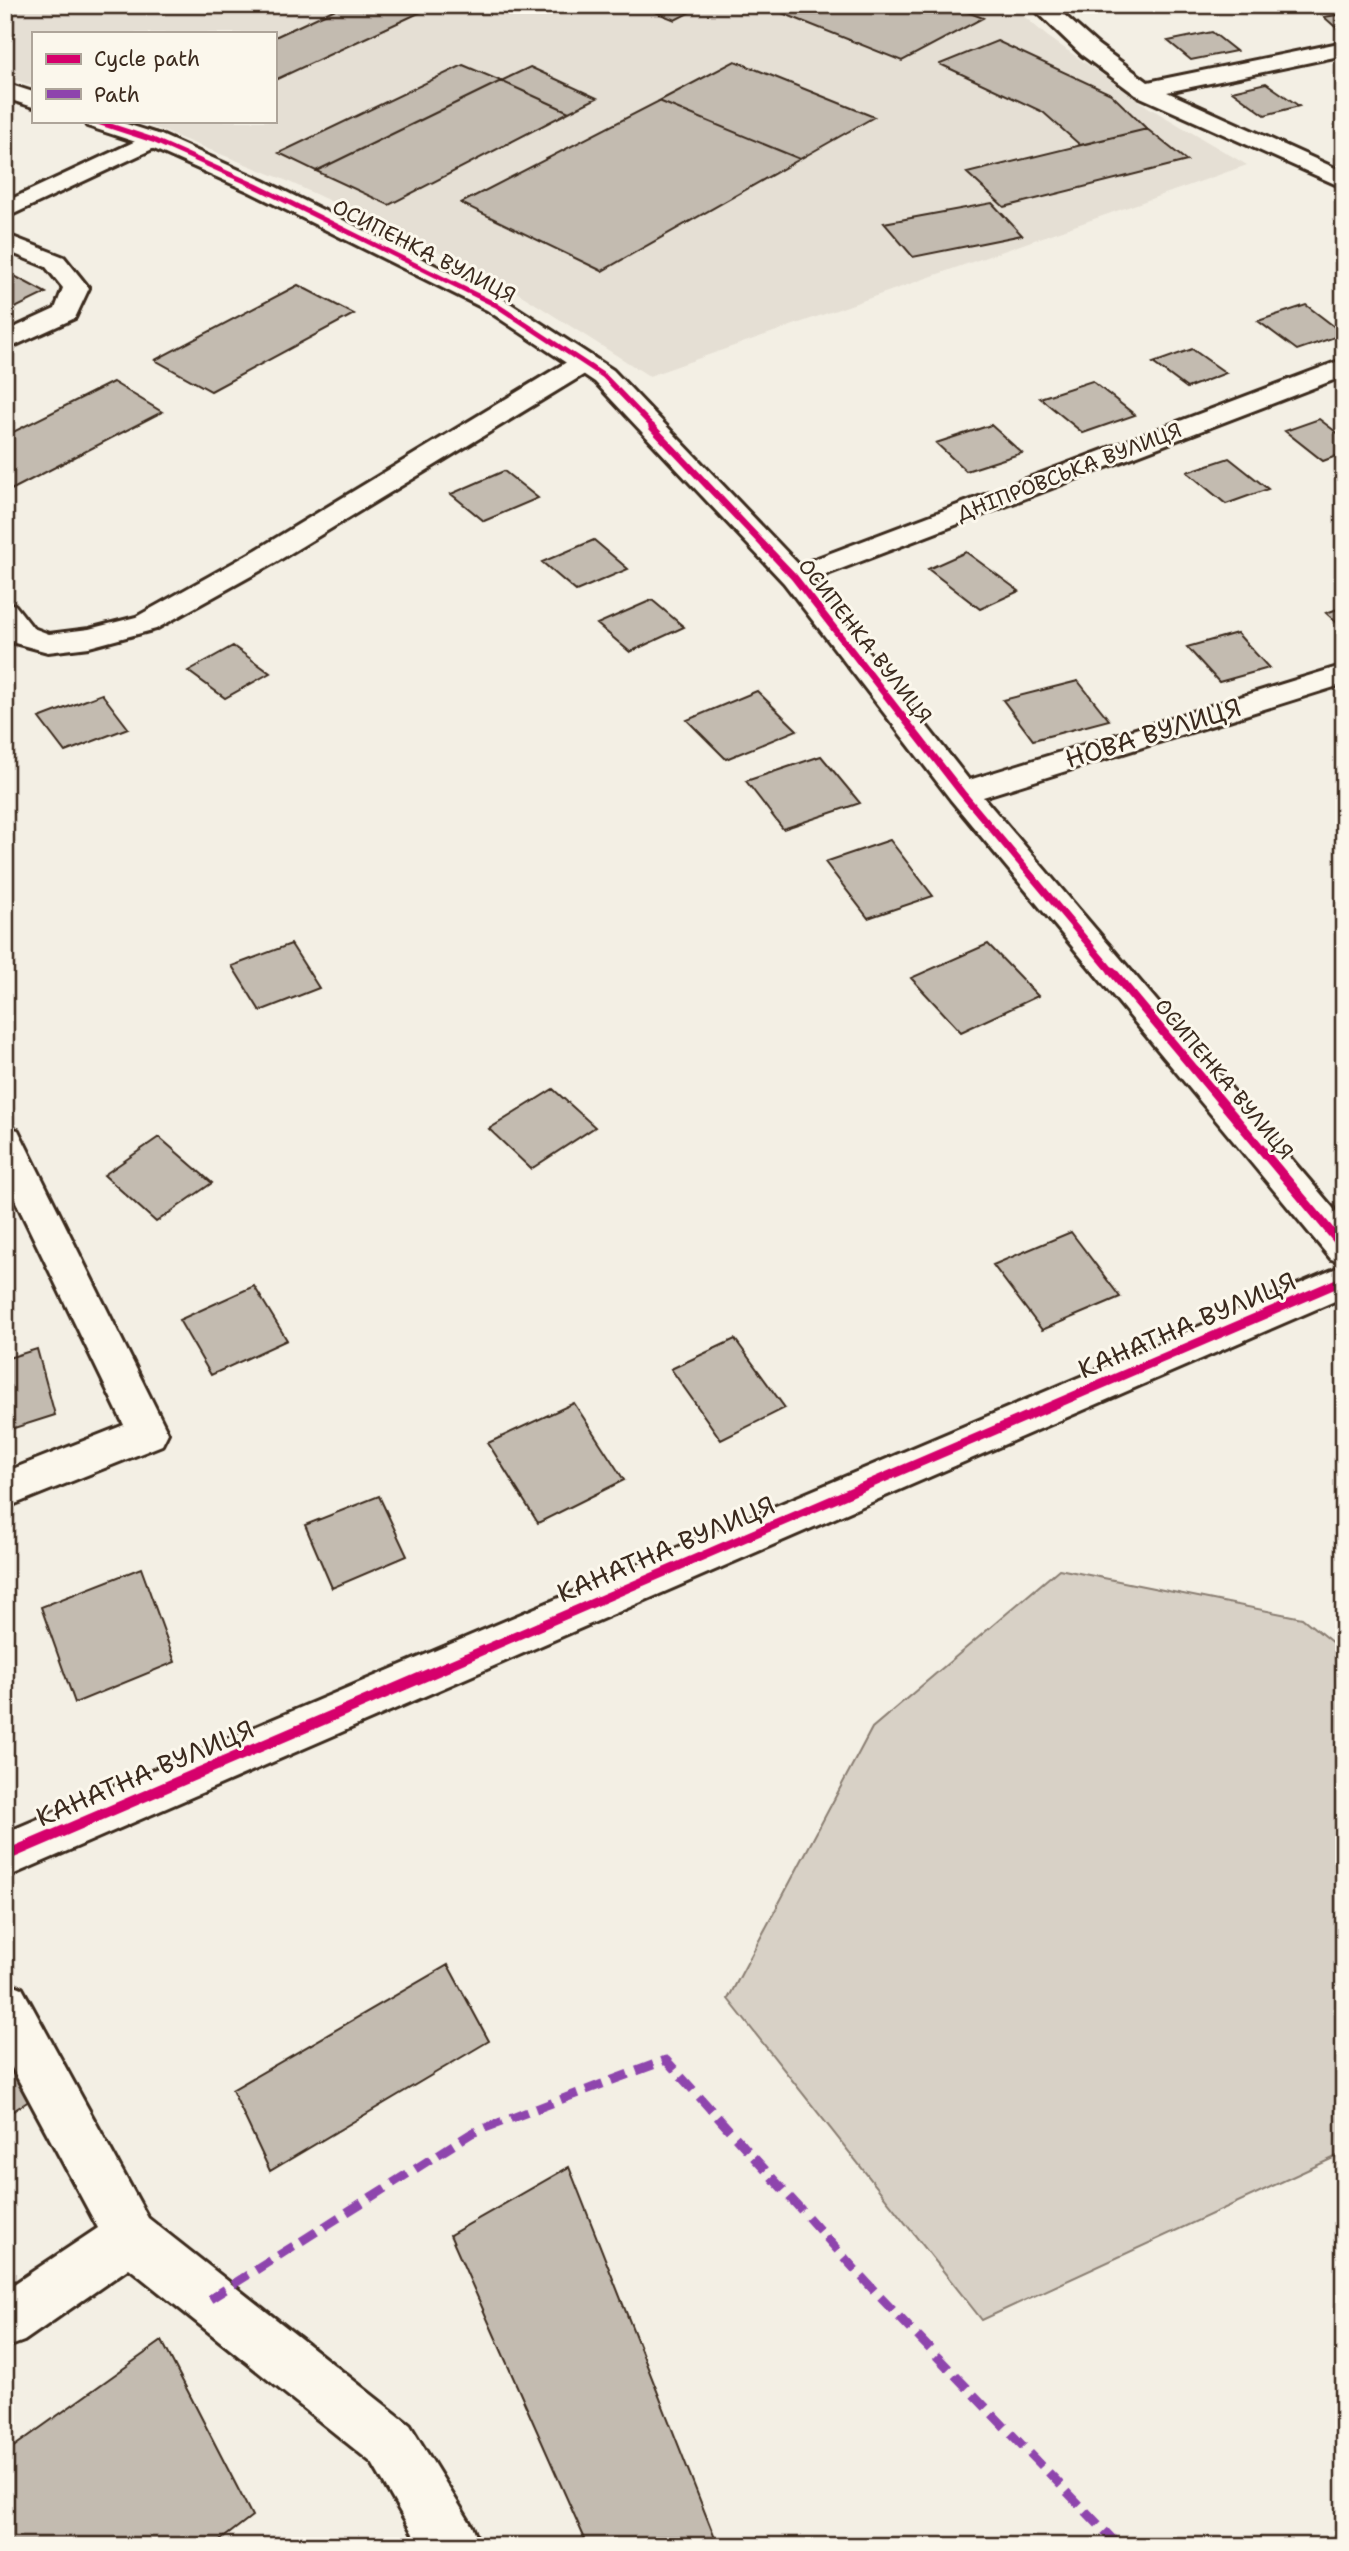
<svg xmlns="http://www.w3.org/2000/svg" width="1349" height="2551" viewBox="0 0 1349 2551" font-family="'Shantell Sans',sans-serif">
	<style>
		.built { fill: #e5dfd4 }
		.green { fill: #d8d1c6; stroke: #8a7e72; stroke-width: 2 }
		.building { fill: #c3bbb0; stroke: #3b2a1e; stroke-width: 2 }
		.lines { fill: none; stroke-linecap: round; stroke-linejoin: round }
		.lane-casing { stroke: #3b2a1e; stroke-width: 6 }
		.street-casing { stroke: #3b2a1e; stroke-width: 6 }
		.lane { fill: #fbf7ec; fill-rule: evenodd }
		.street { fill: #fbf7ec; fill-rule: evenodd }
		.quiet { stroke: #8e44ad; stroke-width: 9; stroke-dasharray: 18 9; stroke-linecap: butt }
		.cycleway-far3-casing { stroke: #fbf7ec; stroke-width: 8 }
		.cycleway-far2-casing { stroke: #fbf7ec; stroke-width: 10 }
		.cycleway-far1-casing { stroke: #fbf7ec; stroke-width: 13 }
		.cycleway-casing { stroke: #fbf7ec; stroke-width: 16 }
		.cycleway-far3 { stroke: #d6006c; stroke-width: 5 }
		.cycleway-far2 { stroke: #d6006c; stroke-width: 7 }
		.cycleway-far1 { stroke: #d6006c; stroke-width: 9 }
		.cycleway { stroke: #d6006c; stroke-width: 11 }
		.labels { text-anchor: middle; stroke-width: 6; stroke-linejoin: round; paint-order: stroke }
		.far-street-label { font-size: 21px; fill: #3b2a1e; stroke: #fbf7ec }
		.street-label { font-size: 26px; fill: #3b2a1e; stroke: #fbf7ec }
	</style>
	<rect width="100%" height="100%" fill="#f3efe4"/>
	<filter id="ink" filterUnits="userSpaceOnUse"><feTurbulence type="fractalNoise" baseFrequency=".0143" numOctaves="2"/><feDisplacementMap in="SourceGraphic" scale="14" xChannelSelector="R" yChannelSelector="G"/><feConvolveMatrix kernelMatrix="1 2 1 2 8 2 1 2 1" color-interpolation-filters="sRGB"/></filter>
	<g filter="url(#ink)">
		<path class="built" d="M17,5H1011L1047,36L1148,107L1247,165L649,376L493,277L285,180L138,121H275V33H33V86L5,76V15Z"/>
		<path class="green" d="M1059,1569L1302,1618L1344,1652V2153L982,2320L728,1999L872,1728Z"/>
		<path class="building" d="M344,5H436L275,80V37Z
			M638,5H704L675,20Z
			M762,5H949L983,18L902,61Z
			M1344,14L1342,33L1324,17Z
			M1212,32L1236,51L1191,60L1168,41Z
			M997,41L1111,94L1147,129L1080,145L1043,112L940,64Z
			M735,61L874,117L800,159L659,101Z
			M463,65L501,81L316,171L279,153Z
			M530,67L597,98L569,112L501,81Z
			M501,81L569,112L389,205L316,171Z
			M1266,83L1299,106L1265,115L1232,91Z
			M659,101L800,159L602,271L461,203Z
			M1147,129L1187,161L1004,207L967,173Z
			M992,203L1022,235L913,257L884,223Z
			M5,271L46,293L5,313Z
			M298,285L354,314L211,391L155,360Z
			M1306,305L1344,334L1297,350L1258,321Z
			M1192,349L1226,373L1187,388L1153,363Z
			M1092,381L1135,415L1083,433L1040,398Z
			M113,382L162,412L11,490L5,486V436Z
			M1319,419L1344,438V453L1323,461L1285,431Z
			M991,425L1022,453L966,471L936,443Z
			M1229,458L1268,489L1226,504L1187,472Z
			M504,471L538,498L484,521L451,494Z
			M594,540L628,569L576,591L542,562Z
			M966,552L1019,591L980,609L928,569Z
			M652,600L684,627L630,652L597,624Z
			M1344,607V629L1326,613Z
			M1237,633L1269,668L1219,682L1187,647Z
			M233,646L270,673L225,698L188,671Z
			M1078,681L1109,720L1033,740L1003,700Z
			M757,691L797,730L726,759L687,720Z
			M102,694L128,728L65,752L39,718Z
			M821,756L860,803L783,829L746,781Z
			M890,840L933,896L868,918L825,862Z
			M291,944L319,988L260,1011L232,966Z
			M988,944L1038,996L961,1032L911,978Z
			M553,1089L595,1127L531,1169L489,1129Z
			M159,1137L212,1183L156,1222L104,1175Z
			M1071,1232L1120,1297L1042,1330L993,1265Z
			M254,1286L287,1340L211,1375L179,1320Z
			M735,1339L785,1408L721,1440L671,1369Z
			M37,1349L55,1415L5,1431V1359Z
			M574,1403L624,1480L538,1523L488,1443Z
			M379,1496L407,1556L332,1588L305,1525Z
			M141,1568L175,1662L75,1703L41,1607Z
			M448,1965L489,2041L270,2171L232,2090Z
			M5,2053L29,2101L5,2116Z
			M569,2167L718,2546H588L450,2235Z
			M162,2341L252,2516L213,2546H5V2453Z"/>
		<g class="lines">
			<g class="lane-casing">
				<path id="lane" d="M153,133L161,135L165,140L161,145L5,218V202Z
					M5,234L64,257L89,288L75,318L5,350V332L55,309L63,288L46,267L5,250Z
					M584,355L593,357L597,363L593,369L276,562L156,629L89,647L48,652L11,642L5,633V602L15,605L33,628L49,634L89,629L136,617L256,550L575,357Z
					M5,1126L18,1130L23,1140L168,1433L162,1445L5,1508V1472L124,1425L5,1179Z
					M5,1981L22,1988L148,2218L410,2425L472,2526L480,2546H420L372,2463L129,2268L24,2341L5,2348V2290L98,2228L5,2055Z"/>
			</g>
			<g class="street-casing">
				<path id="street" d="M1030,5H1053L1098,45L1148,82L1344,42V55L1167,92L1344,172V188L1136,95L1082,55Z
					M5,83L33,92V107L5,98Z
					M84,121H117L161,135L264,181L505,300L613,370L799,565L1344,359V376L812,580L969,780L1344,665V684L983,797L1344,1221V1263L1331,1259L951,800L784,583L595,382L487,310L248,191L145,145L87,126Z
					M1344,1265V1297L5,1878V1833Z"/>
			</g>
			<use href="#lane" class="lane"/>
			<use href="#street" class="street"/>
			<path class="quiet" d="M210,2299L472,2133L666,2060L879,2296L1119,2546"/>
			<g class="cycleway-far3-casing">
				<path id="cycleway-far3" d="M95,121L153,140L256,186L496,305L604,376L654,428"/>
			</g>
			<g class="cycleway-far2-casing">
				<path id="cycleway-far2" d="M652,427L794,577L962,793L1113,973"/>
			</g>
			<g class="cycleway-far1-casing">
				<path id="cycleway-far1" d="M1112,971L1344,1248
					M444,1667L1344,1280"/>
			</g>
			<g class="cycleway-casing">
				<path id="cycleway" d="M5,1856L448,1666"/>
			</g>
			<use href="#cycleway-far3" class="cycleway-far3"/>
			<use href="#cycleway-far2" class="cycleway-far2"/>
			<use href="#cycleway-far1" class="cycleway-far1"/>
			<use href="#cycleway" class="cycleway"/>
		</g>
	</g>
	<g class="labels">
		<g class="far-street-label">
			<text transform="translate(424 251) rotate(27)" y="7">ОСИПЕНКА ВУЛИЦЯ</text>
			<text transform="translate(1069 472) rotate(-21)" y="7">ДНІПРОВСЬКА ВУЛИЦЯ</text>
			<text transform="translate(865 641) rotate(52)" y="7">ОСИПЕНКА ВУЛИЦЯ</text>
			<text transform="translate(1224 1079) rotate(50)" y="7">ОСИПЕНКА ВУЛИЦЯ</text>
		</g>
		<g class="street-label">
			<text transform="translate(1153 733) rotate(-17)" y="9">НОВА ВУЛИЦЯ</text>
			<text transform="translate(1187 1325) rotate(-23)" y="9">КАНАТНА ВУЛИЦЯ</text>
			<text transform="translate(666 1549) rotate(-23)" y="9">КАНАТНА ВУЛИЦЯ</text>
			<text transform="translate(145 1773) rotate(-23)" y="9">КАНАТНА ВУЛИЦЯ</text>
		</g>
	</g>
	<rect width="1349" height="2551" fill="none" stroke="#fbf7ec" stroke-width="28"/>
	<rect x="14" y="14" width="1321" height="2523" fill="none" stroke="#3b2a1e" stroke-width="2.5" filter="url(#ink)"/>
	<rect x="32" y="32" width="245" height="91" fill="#fbf7ec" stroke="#aea59a" stroke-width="2"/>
	<rect x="46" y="54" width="35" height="10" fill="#d6006c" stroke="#aea59a" stroke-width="2"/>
	<text x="94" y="66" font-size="21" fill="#3b2a1e">Cycle path</text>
	<rect x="46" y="89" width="35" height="10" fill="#8e44ad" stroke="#aea59a" stroke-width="2"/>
	<text x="94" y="102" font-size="21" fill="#3b2a1e">Path</text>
</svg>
